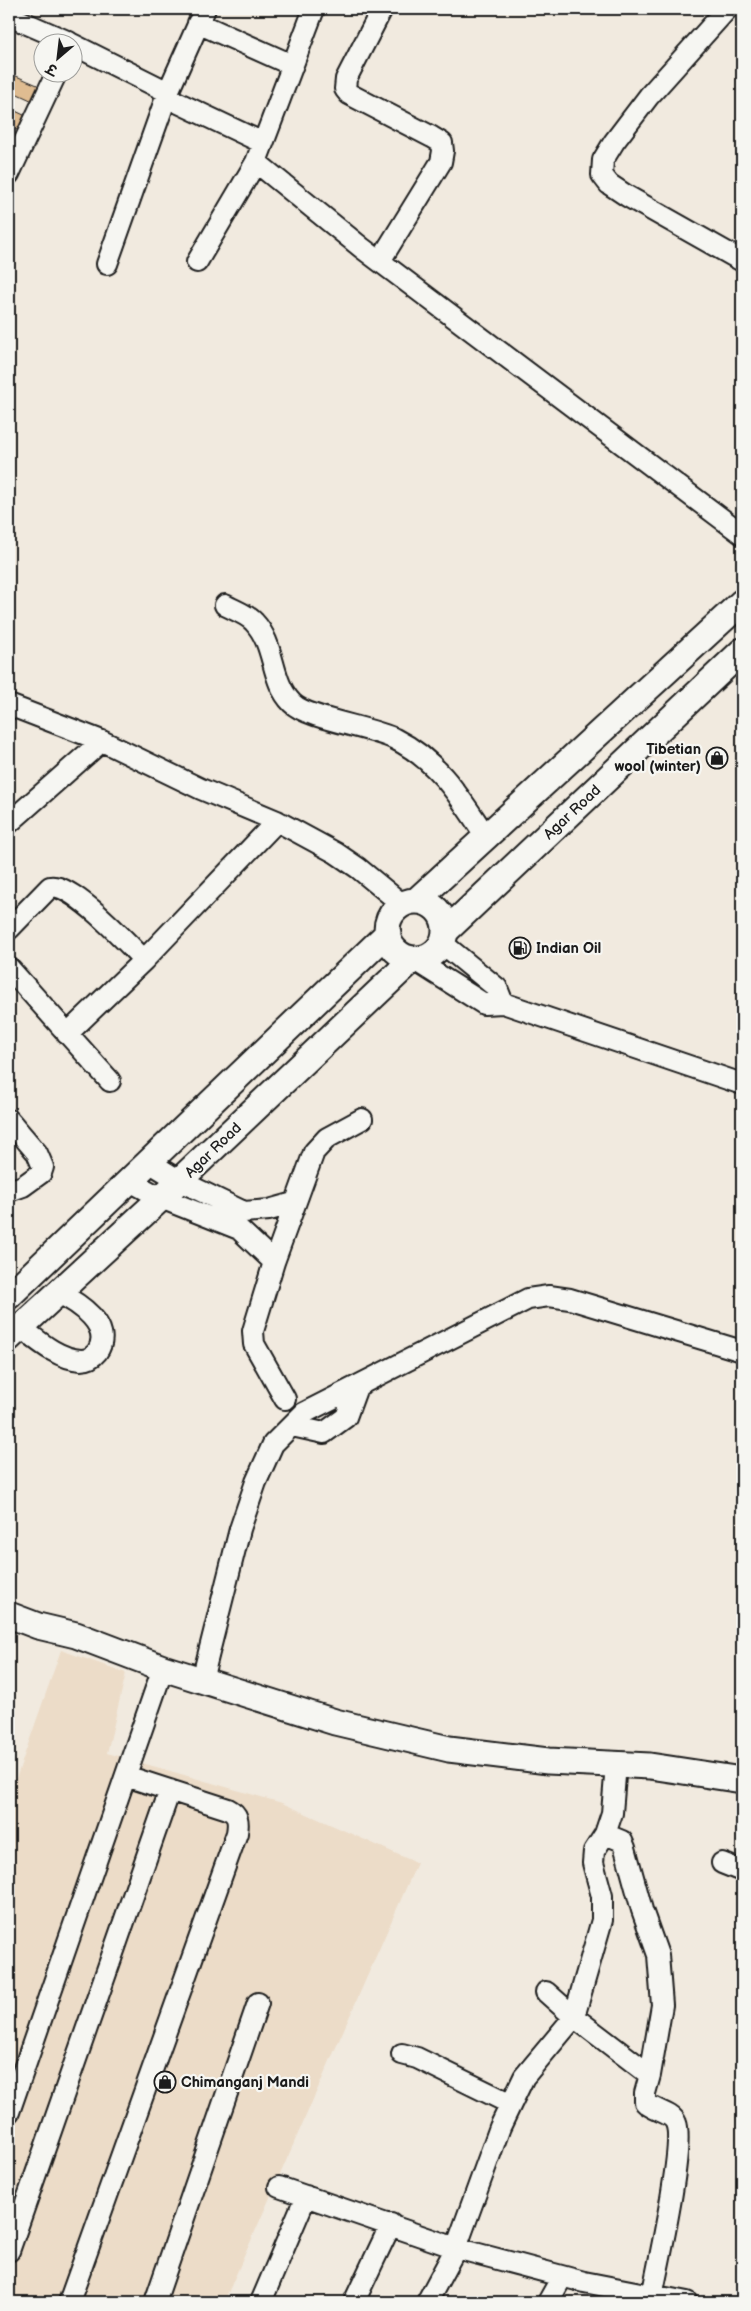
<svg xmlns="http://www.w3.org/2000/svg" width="751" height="2311" viewBox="0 0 751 2311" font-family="'Balsamiq Sans','Playpen Sans Deva',sans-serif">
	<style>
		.built { fill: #ecdcc8 }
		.building { fill: #dfbc91; stroke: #1c1c1c }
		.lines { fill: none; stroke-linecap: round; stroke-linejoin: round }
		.minor-casing { stroke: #1c1c1c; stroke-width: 24 }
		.major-casing { stroke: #1c1c1c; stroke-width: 29 }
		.minor { stroke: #f6f6f2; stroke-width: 20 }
		.major { stroke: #f6f6f2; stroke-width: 25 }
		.labels { text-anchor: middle; stroke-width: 4.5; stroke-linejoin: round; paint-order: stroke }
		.poi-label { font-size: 15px; font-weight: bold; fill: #1c1c1c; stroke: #f6f6f2; text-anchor: start }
		.street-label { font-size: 15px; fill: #1c1c1c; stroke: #f6f6f2 }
	</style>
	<rect width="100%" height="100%" fill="#f1eadf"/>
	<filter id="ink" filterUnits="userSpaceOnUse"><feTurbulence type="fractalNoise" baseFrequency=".02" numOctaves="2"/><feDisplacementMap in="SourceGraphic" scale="10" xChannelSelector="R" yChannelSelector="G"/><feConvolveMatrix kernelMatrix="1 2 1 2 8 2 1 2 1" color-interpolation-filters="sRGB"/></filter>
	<g filter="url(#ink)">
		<path class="built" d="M61,1650L126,1673L107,1753L282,1803L417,1863L224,2302H9V1799Z"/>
		<path class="building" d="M9,73L42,87L35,102L9,90Z
			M9,108L26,116L20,131L9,126Z"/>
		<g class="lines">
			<g class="minor-casing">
				<path id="minor" d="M314,9L256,162L362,248L742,534
					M727,9L649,96L614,142L603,160L602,175L609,184L627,196L742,261
					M9,16L69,42
					M198,23L292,65
					M72,44L168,92
					M166,97L263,143
					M9,174L57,72
					M380,261L441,162L443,151L442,143L432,137L349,94L345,89L346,79L382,9
					M197,262L256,162
					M107,264L168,92L205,9
					M225,605C234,610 247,614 254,622C276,645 270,681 292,703C307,719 372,727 395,739C439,761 461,799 487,838
					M9,705L102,741L201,789L277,821L336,853L358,868L403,905
					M9,823L102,741
					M9,929L50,887C71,882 128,944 144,960
					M413,959L484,1004L503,1003L497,988L442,943
					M9,968L110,1081
					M503,1003L742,1084
					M67,1034L144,960L277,821
					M9,1120L37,1153L43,1167L41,1173L23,1186L9,1191
					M149,1162L180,1181L244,1212L269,1210L294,1203
					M130,1181L161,1198L239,1229L274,1262
					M20,1327C37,1340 58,1359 81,1360C87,1360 93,1357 97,1352C115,1326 77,1302 58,1293
					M285,1399L254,1344L253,1331L274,1262L314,1152L327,1138L362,1119
					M292,1426L324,1433L346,1417L357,1387
					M202,1680L240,1529L256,1482L273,1444L304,1413L528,1299L549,1296L570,1299L742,1351
					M605,1834L622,1841L625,1848L642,1910L658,1955L662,2005L650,2075L645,2093V2102C653,2111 672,2112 676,2123C685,2145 658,2266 652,2296
					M722,1863L742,1871
					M546,1992L574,2017L650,2075
					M402,2054L417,2058L511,2104
					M9,2112L163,1668
					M279,2187L456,2248L584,2282L687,2302
					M9,2251L170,1790
					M69,2302L237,1833C239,1821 238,1814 228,1809L126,1776
					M155,2302L258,2003
					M261,2302L306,2196
					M354,2302L391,2224
					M427,2302L456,2248L500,2127L524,2077L574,2017L602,1920V1896L593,1863L594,1851L605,1834L612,1813L616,1764
					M548,2302L562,2277"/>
			</g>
			<g class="major-casing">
				<path id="major" d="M416,901L742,602
					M387 930a29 29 0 1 1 58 0a29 29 0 1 1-58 0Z
					M445,932L742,651
					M9,1296L388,933
					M9,1338L161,1198L413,959
					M9,1615L38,1626L76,1635L163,1668L335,1722L449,1749L548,1761L650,1766L742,1780"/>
			</g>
			<use href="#minor" class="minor"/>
			<use href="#major" class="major"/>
		</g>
	</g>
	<defs>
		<g id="shop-ring" transform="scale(1.125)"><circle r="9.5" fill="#f6f6f2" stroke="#1c1c1c" stroke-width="1.5"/><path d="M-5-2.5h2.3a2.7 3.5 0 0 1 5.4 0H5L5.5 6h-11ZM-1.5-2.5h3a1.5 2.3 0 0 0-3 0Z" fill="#1c1c1c"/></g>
		<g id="fuel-ring" transform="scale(1.125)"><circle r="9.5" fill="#f6f6f2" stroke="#1c1c1c" stroke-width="1.5"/><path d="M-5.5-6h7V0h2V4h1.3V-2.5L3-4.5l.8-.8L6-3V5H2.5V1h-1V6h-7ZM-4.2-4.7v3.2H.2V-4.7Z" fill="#1c1c1c"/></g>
	</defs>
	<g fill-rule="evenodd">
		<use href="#shop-ring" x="717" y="758"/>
		<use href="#fuel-ring" x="520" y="948"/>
		<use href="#shop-ring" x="165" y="2082"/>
	</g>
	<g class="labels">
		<g class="poi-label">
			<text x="701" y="754" text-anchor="end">Tibetian<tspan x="701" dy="17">wool (winter)</tspan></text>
			<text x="536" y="953">Indian Oil</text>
			<text x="181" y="2087">Chimanganj Mandi</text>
		</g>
		<g class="street-label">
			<text transform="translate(572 812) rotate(-43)" y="5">Agar Road</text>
			<text transform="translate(213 1150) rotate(-44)" y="5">Agar Road</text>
		</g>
	</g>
	<rect width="751" height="2311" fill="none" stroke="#f6f6f2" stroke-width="30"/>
	<rect x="15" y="15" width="721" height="2281" fill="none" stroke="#1c1c1c" stroke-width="2" filter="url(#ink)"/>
	<g transform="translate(58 58) rotate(208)"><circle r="24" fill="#f6f6f2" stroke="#9f9f9c"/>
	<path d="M0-4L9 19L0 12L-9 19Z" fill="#1c1c1c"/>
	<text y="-8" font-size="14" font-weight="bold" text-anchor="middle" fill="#1c1c1c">उ</text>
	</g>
</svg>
